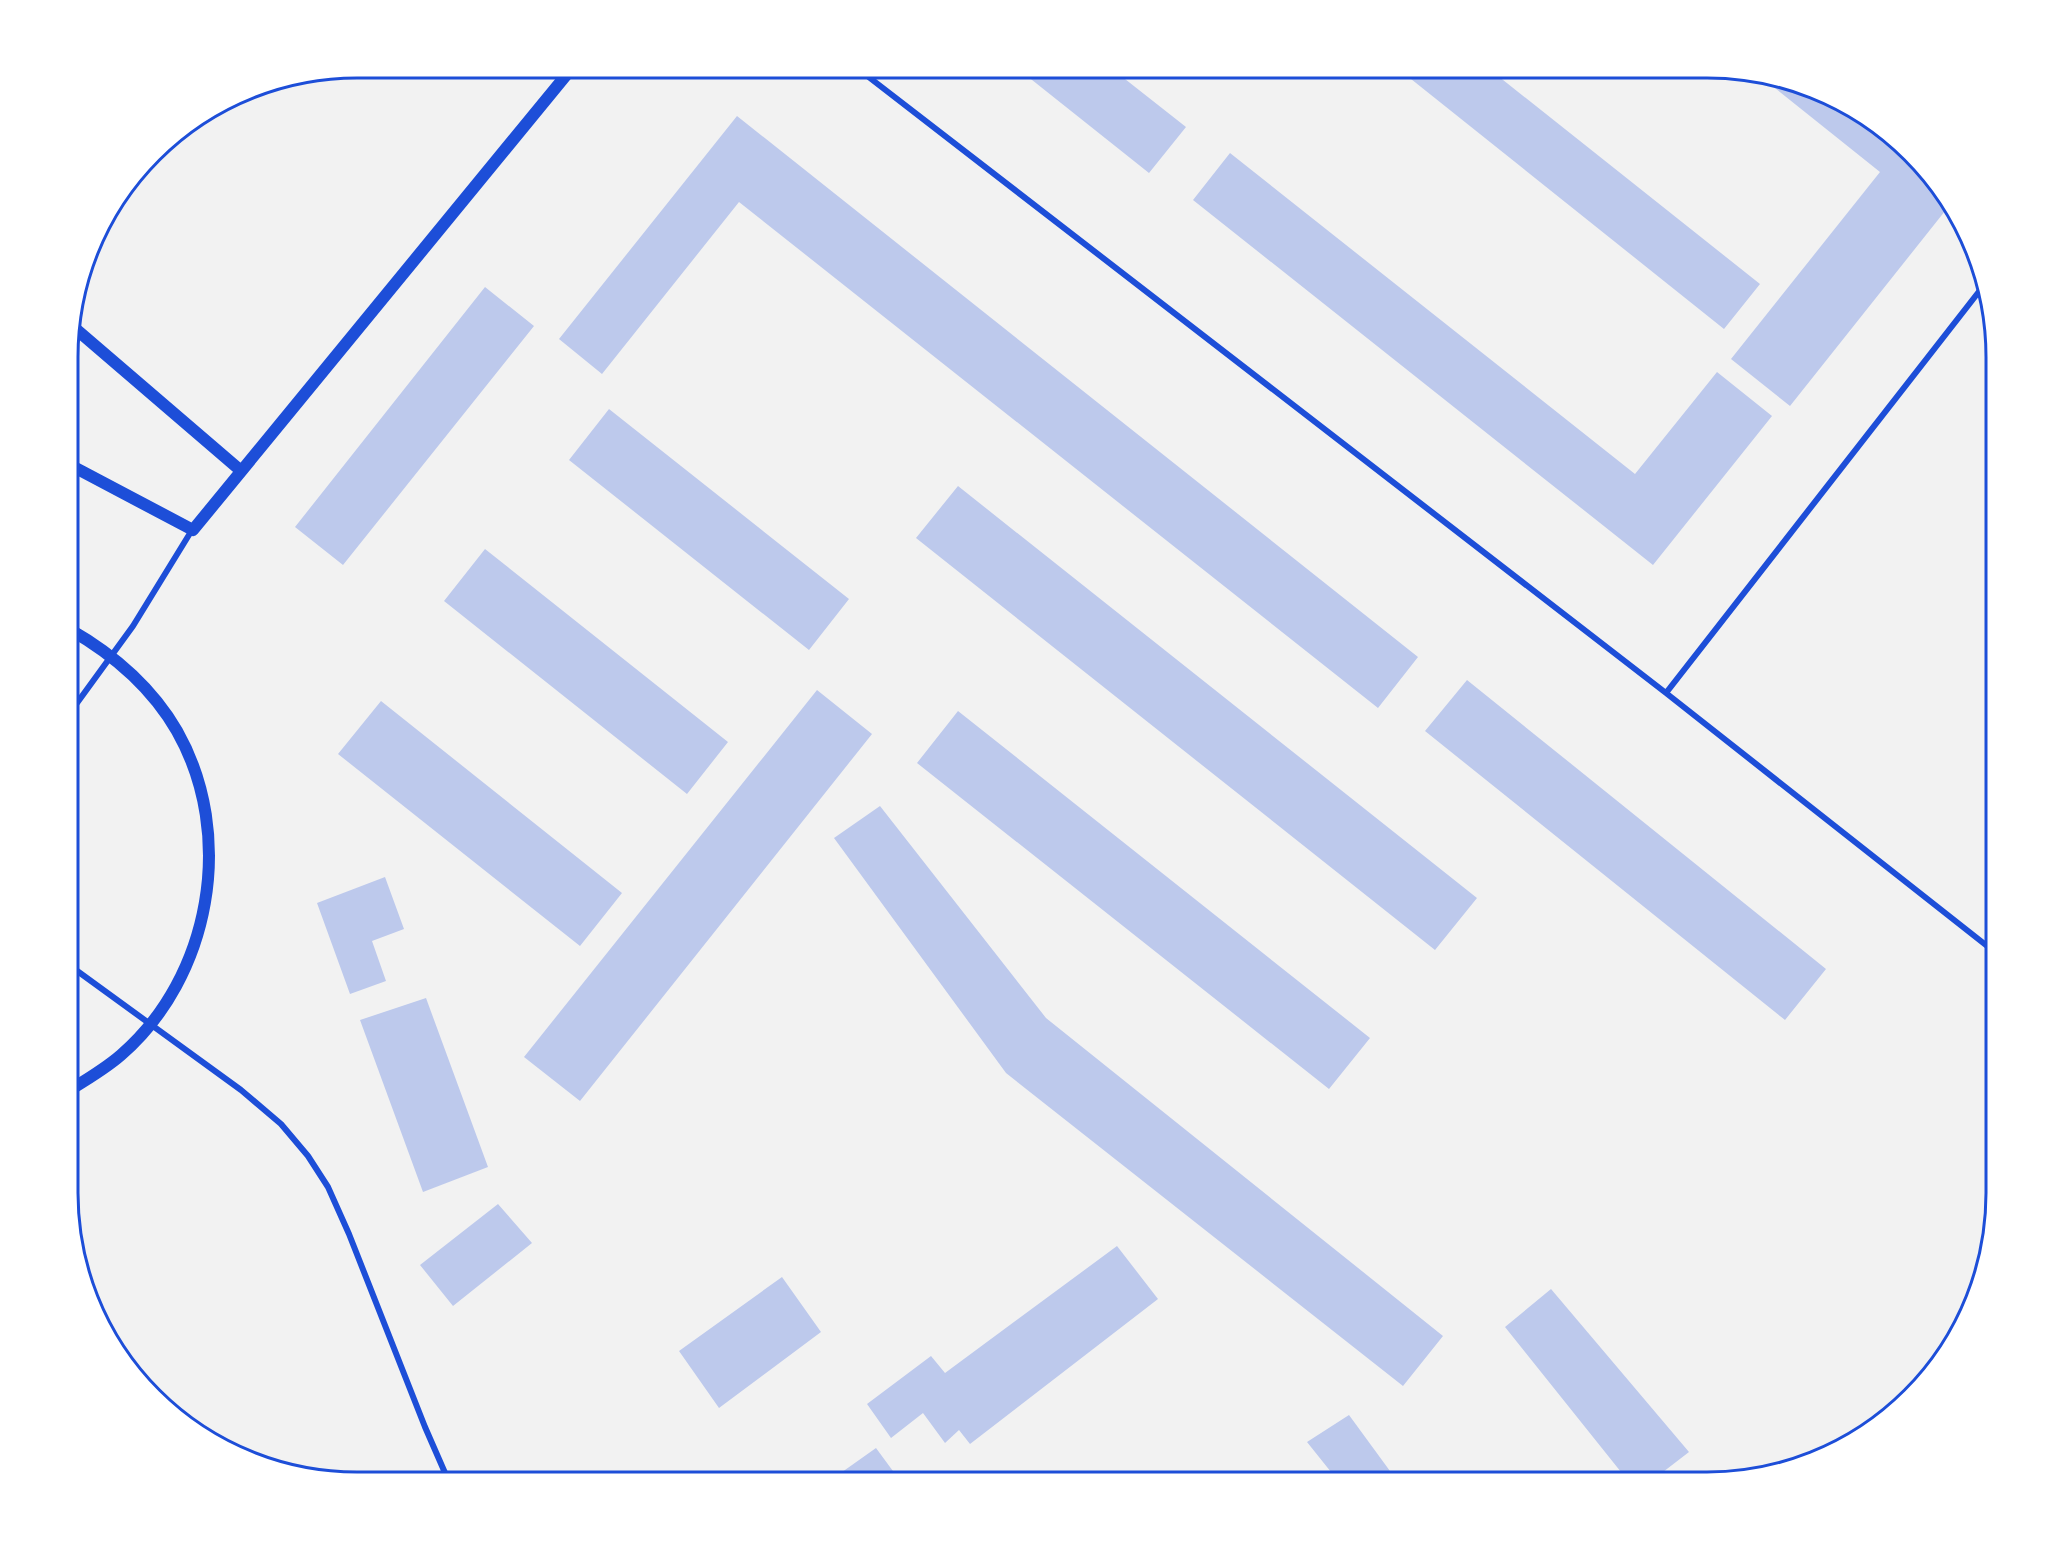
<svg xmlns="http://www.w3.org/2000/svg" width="2064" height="1550" viewBox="0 0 2064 1550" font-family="'Exo 2',sans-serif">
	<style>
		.building { fill: #bdc9ec }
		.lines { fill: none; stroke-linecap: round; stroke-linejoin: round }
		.minor { stroke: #1d4ed8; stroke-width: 6 }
		.secondary { stroke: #1d4ed8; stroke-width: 12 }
		.rim { fill: none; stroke: #1d4ed8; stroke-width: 3 }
	</style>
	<rect width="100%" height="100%" fill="#f2f2f2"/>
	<path class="building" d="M1017,68H1111L1186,127L1149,173Z
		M1420,68H1488L1760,284L1724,329L1411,79Z
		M1760,76L1818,89L1898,139L1949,206L1790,406L1731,359L1880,172Z
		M737,116L1418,657L1378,708L739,202L602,374L559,339Z
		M1230,153L1635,474L1717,372L1772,416L1653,565L1193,200Z
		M485,287L534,326L343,565L295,527Z
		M609,409L849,599L809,650L569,460Z
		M958,486L1477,898L1435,950L916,538Z
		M485,549L728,742L687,794L444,601Z
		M1467,680L1826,969L1785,1020L1425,731Z
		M817,690L872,734L580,1101L524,1057Z
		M381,701L622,893L580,946L338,754Z
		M958,711L1370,1038L1329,1089L917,763Z
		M880,806L1046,1018L1443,1336L1403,1386L1006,1073L834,838Z
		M385,877L404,929L372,941L386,981L350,994L317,903Z
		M426,998L488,1167L423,1192L360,1020Z
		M498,1204L532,1243L453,1306L420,1265Z
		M1117,1246L1158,1299L970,1444L959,1430L945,1443L923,1413L891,1438L867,1404L931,1356L945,1373Z
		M782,1277L821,1332L719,1408L679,1351Z
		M1551,1289L1689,1452L1650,1482H1629L1505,1327Z
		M1349,1415L1398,1482H1339L1307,1442Z
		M876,1448L901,1482H828Z"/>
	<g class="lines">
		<path class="minor" d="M857,68L1666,693L1996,953
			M1666,693L1981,289
			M69,714L133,626L192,530
			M69,965L241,1090L281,1124L308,1156L328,1187L349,1234L425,1427L449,1482"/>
		<path class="secondary" d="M70,324L240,470
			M70,465L193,530L572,68
			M68,1091C86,1080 105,1069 121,1055C211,977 236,835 177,731C151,686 113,654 69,629"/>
	</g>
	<path d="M0 0H2064V1550H0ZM357 78H1707A279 279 0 0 1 1986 357V1193A279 279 0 0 1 1707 1472H357A279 279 0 0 1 78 1193V357A279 279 0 0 1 357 78Z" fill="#fff" fill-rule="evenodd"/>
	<path class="rim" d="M357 78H1707A279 279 0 0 1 1986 357V1193A279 279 0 0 1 1707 1472H357A279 279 0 0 1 78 1193V357A279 279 0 0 1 357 78Z"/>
</svg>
